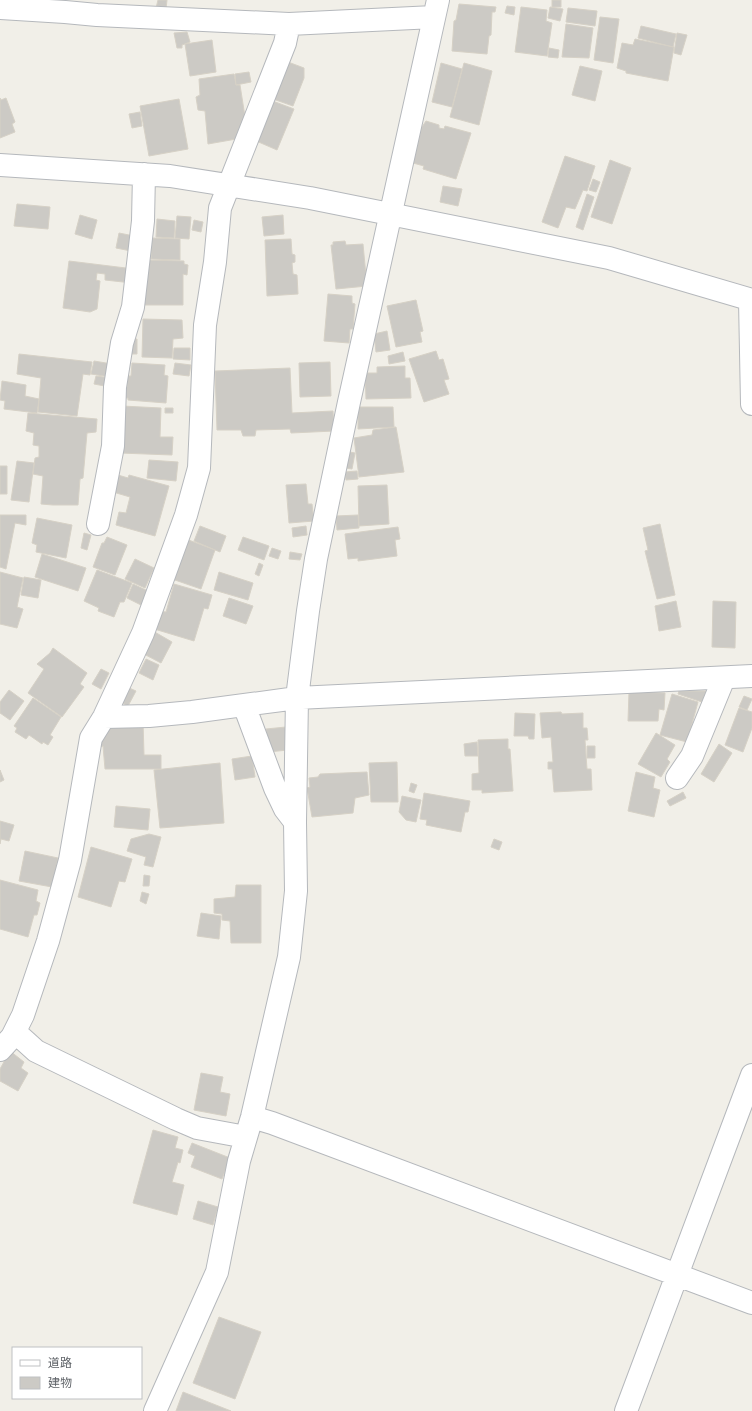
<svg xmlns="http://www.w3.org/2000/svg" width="752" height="1411" viewBox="0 0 752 1411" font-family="Poppins,'Noto Sans JP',sans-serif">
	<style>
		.building { fill: #cccac5; stroke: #d6d1c6 }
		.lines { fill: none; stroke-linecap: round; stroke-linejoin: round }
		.minor-casing { stroke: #b5b8bc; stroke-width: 24 }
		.minor { stroke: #fff; stroke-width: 22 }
	</style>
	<rect width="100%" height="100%" fill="#f1efe8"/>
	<path class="building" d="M158,0H167L166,9L156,8Z
		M552,0H561V7H552Z
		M459,4L496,7L495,12H492L491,35L489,36L487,54L452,51L454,21L456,20Z
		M507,6L515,7L514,15L505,13Z
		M521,7L547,10L546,21L552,23L547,56L515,52Z
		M550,7L563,9L560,21L548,18Z
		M568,8L597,11L595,26L566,22Z
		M600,17L619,19L613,63L594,60Z
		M566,24L593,28L589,58L562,57Z
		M641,26L676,34L673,47L638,38Z
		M187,32L190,42L182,45V48H177L174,33Z
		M677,33L687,35L681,55L674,53Z
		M635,39L674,47L668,81L626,73V71L617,68L622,43L633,45Z
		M212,40L216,72L190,76L185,44Z
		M549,48L559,50L558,58L548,57Z
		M288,62L304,68V78L293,106L273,99Z
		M441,63L462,69L452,107L432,102Z
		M464,63L492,71L479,125L450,117Z
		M580,66L602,71L595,101L572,95Z
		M249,72L251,82L236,85L235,74Z
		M234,74L236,85H240L246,123L241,125L242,138L208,144L205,111L198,110L196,97L200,95L199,79Z
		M0,98L1,100L6,98L15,122L12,124L15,132L0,138Z
		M179,99L188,149L149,156L140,106Z
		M270,100L294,109L277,150L254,140Z
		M140,112L142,126L132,128L129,114Z
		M426,121L439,125V128L444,129L445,126L471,133L456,179L423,169L424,166L413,163L422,127Z
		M565,156L595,166L587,191L583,190L575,209L566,207L558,228L542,222Z
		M610,160L631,168L612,224L591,217Z
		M593,179L600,182L596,192L589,190Z
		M443,186L462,189L458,206L440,202Z
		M587,194L594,197L583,230L576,227Z
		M17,204L50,207L48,229L14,226Z
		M80,215L97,220L92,239L75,234Z
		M283,215L284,234L264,236L262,217Z
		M177,216L191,217L189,239L175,238Z
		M157,219L175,221L174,238L156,237Z
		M194,220L203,222L201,232L192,230Z
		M119,233L134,236L131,251L116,248Z
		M152,238L180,239V260L151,259Z
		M291,239L292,254L295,255V262L292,263L293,274L297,275L298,294L267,296L265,240Z
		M345,241L346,245L363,244L367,286L336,289L331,245H333V242Z
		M145,260L184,261V264L188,265L187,275L183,274V305H144Z
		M69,261L134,269L132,283L105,280V274L97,273L96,280L100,281L97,309L90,312L63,308Z
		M328,294L352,296V303L355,304L353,329H350L349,343L324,341Z
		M416,300L423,331L420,332L422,342L396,347L387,306Z
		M143,319L182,320L183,338L173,339L172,358L142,357Z
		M387,331L390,350L376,352L374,334Z
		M128,339H137V354H127Z
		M174,348H190V360L173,359Z
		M436,351L439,360L443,359L449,379L444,380L449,394L424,402L409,359Z
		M403,352L405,361L389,364L388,356Z
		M19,354L92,362L90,375L83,374L77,416L38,412L41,378L17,374Z
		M94,361L112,364L110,377L91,374Z
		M330,362L331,396L300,397L299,363Z
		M132,363L165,365L164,375L168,376L166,403L128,400V398H122L123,386L127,387L128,376H131Z
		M175,363L191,365L189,376L173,374Z
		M405,366V378H410L411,398L366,399L365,373H377V367Z
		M290,368L292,413L333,411L334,431L291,433L290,429L256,430L255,436H243L241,430H217L215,371Z
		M96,376L111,378L110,387L94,384Z
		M2,381L26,385L25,396L39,399L37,413L4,409L5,401L0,400Z
		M122,406L161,408L160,437H173L172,455L120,453Z
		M358,407H393L394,427L358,429Z
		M165,408H173V413H165Z
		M28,413L97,419L96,432L87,433L83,478L80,479L78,505H53L41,504L43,476L33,474L35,458L39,457V446L33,445L34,433L26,431Z
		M396,427L404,472L359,477L354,438L372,435L373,430Z
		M350,452L355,453L352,469L346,468Z
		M149,460L178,462L176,481L147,478Z
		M17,461L34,463L29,502L11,500Z
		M0,466H7V494H0Z
		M357,471L358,479L346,480L345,472Z
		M118,475L128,478L129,475L169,486L155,536L116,525L119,512L126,513L130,497L113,492Z
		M306,484L308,504H312L314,521L289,523L286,485Z
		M387,485L389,524L359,526L358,486Z
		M0,515H26V525L15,523L6,569L0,567Z
		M358,515L359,528L337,530L336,516Z
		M37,518L72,525L66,558L36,552L37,545L32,543Z
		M660,524L675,595L657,599L645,551L648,550L643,528Z
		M200,526L226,536L220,552L194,541Z
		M306,526L307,535L293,537L292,528Z
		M398,527L400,539L395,540L397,556L358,561V558L348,559L345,534Z
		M84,533L91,535L87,550L81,548Z
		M107,537L127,545L115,575L93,567L102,543H104Z
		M243,537L269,546L264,560L238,550Z
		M186,539L215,550L201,589L172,579Z
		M272,548L281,551L278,559L269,556Z
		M290,552L302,554L300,560L289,559Z
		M42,554L86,568L78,591L35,577Z
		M135,559L154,568L145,588L125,579Z
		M259,563L263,565L259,576L255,574Z
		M97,570L132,583L124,602H120L114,617L98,611L99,608L84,601Z
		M0,572L23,578L17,607L23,609L17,628L0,624Z
		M219,572L253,583L248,600L214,590Z
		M24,577L41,580L38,598L21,595Z
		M133,584L148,591L141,605L127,598Z
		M174,584L212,595L208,609L204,608L194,641L151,628L157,611L166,612Z
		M229,598L253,606L246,624L223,616Z
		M676,601L681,627L659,631L655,606Z
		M713,601L736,602L735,648L712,647Z
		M153,631L172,642L161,663L142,653Z
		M53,648L87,673L80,684L84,687L62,717L28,693L44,669L37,664L50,653Z
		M146,659L159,665L153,680L139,673Z
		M101,669L109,673L101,689L92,684Z
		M127,687L136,691L128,706L119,701Z
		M9,690L24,701L10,720L0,713V702Z
		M679,691H706L702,702L678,694Z
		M629,692L665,693L664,710L659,709L658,721H628Z
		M672,694L698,702L687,742L660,735Z
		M744,696L752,699L747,710L739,707Z
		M33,698L61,717L50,735L53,737L48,745L43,742L42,744L29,735L26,739L15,732L17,728L14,726Z
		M739,708L752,712V728L743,752L725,745Z
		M561,712L562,714L583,713V728H587L588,740H585L587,769H591L592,790L554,792L552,769H548V762H553L551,737L542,738L540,713Z
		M515,713L535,714L534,739H529L528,736H514Z
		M143,721L144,755H161V769H105L103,746L100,747V732L104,722Z
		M286,727L288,750L268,752L266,729Z
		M656,733L675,745L667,759L670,762L661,777L638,764Z
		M508,739V749H510L513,791L482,793V790H472V774L479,773L478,740Z
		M477,742L478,756H465L464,744Z
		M719,744L732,753L714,782L701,774Z
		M587,746H595V758H587Z
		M252,756L255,777L235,780L232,759Z
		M397,762L398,802H371L369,763Z
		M220,763L224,823L160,828L154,770Z
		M0,770L4,780L0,782Z
		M367,772L369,795L355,798L353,813L312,817L307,788L310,787L309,778L318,777L320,774Z
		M636,772L655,777L653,788L660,790L654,817L628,811Z
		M411,783L417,785L414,793L409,791Z
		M683,792L686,798L670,806L667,801Z
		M424,793L470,801L468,812H465L461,832L426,825L427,820L420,819Z
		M402,796L421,800L416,822L406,820L399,812Z
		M116,806L150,809L148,830L114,827Z
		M0,821L14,825L9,841L1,839L0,844Z
		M149,834L161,837L153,867L144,865L146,857L127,851L131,839Z
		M494,839L502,842L499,850L491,847Z
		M91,847L132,859L125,882L119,881L111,907L78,897Z
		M25,851L58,858L52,887L19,881Z
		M144,875L150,876L149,886H143Z
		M0,880L38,890L36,901L40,903L37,915H34L28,937L0,929Z
		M236,885H261V943H231L230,921L222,920V914L214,913V899L235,897Z
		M142,892L149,894L146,904L140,901Z
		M201,913L221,916L219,939L197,936Z
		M10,1051L24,1062L21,1068L28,1073L18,1091L0,1081V1069Z
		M201,1073L223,1077L220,1092L230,1094L226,1116L194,1110Z
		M153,1130L178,1137L175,1148L183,1150L180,1163L178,1162L172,1182L184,1185L177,1215L133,1203Z
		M192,1143L230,1158L222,1179L191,1167L195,1156L188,1153Z
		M198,1201L218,1207L213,1225L193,1219Z
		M219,1317L261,1332L235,1399L193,1383Z
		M183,1392L231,1411H176Z"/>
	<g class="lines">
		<g class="minor-casing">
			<path id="minor" d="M0,8L65,12L97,15L289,24L434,17
				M0,165L170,176L310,198L609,258L752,300
				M750,300L752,404
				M98,524L113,446L115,387L122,343L133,307L143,221L144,174
				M244,705L275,788L285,809L295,822
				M104,717L149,716L192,712L297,698L752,676
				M677,778L692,756L724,678
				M15,1032L36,1051L176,1119L197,1128L246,1137
				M0,1050L12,1037L23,1015L48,941L70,860L91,738L104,717L143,633L186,515L199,468L205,325L215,262L220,208L285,43L289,24
				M252,1117L272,1123L752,1303
				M155,1411L217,1272L239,1161L252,1117L289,957L296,891L295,822L297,698L308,611L316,559L349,402L438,0
				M626,1411L752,1075"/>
		</g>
		<use href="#minor" class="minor"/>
	</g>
	<rect x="12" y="1347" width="130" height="52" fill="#ffffff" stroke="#bfc1c3"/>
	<rect x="20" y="1360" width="20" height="6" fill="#ffffff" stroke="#bfc1c3"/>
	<text x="48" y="1367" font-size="12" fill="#5f6368">道路</text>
	<rect x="20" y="1377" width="20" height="12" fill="#cccac5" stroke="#bfc1c3"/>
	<text x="48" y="1387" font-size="12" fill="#5f6368">建物</text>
</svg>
